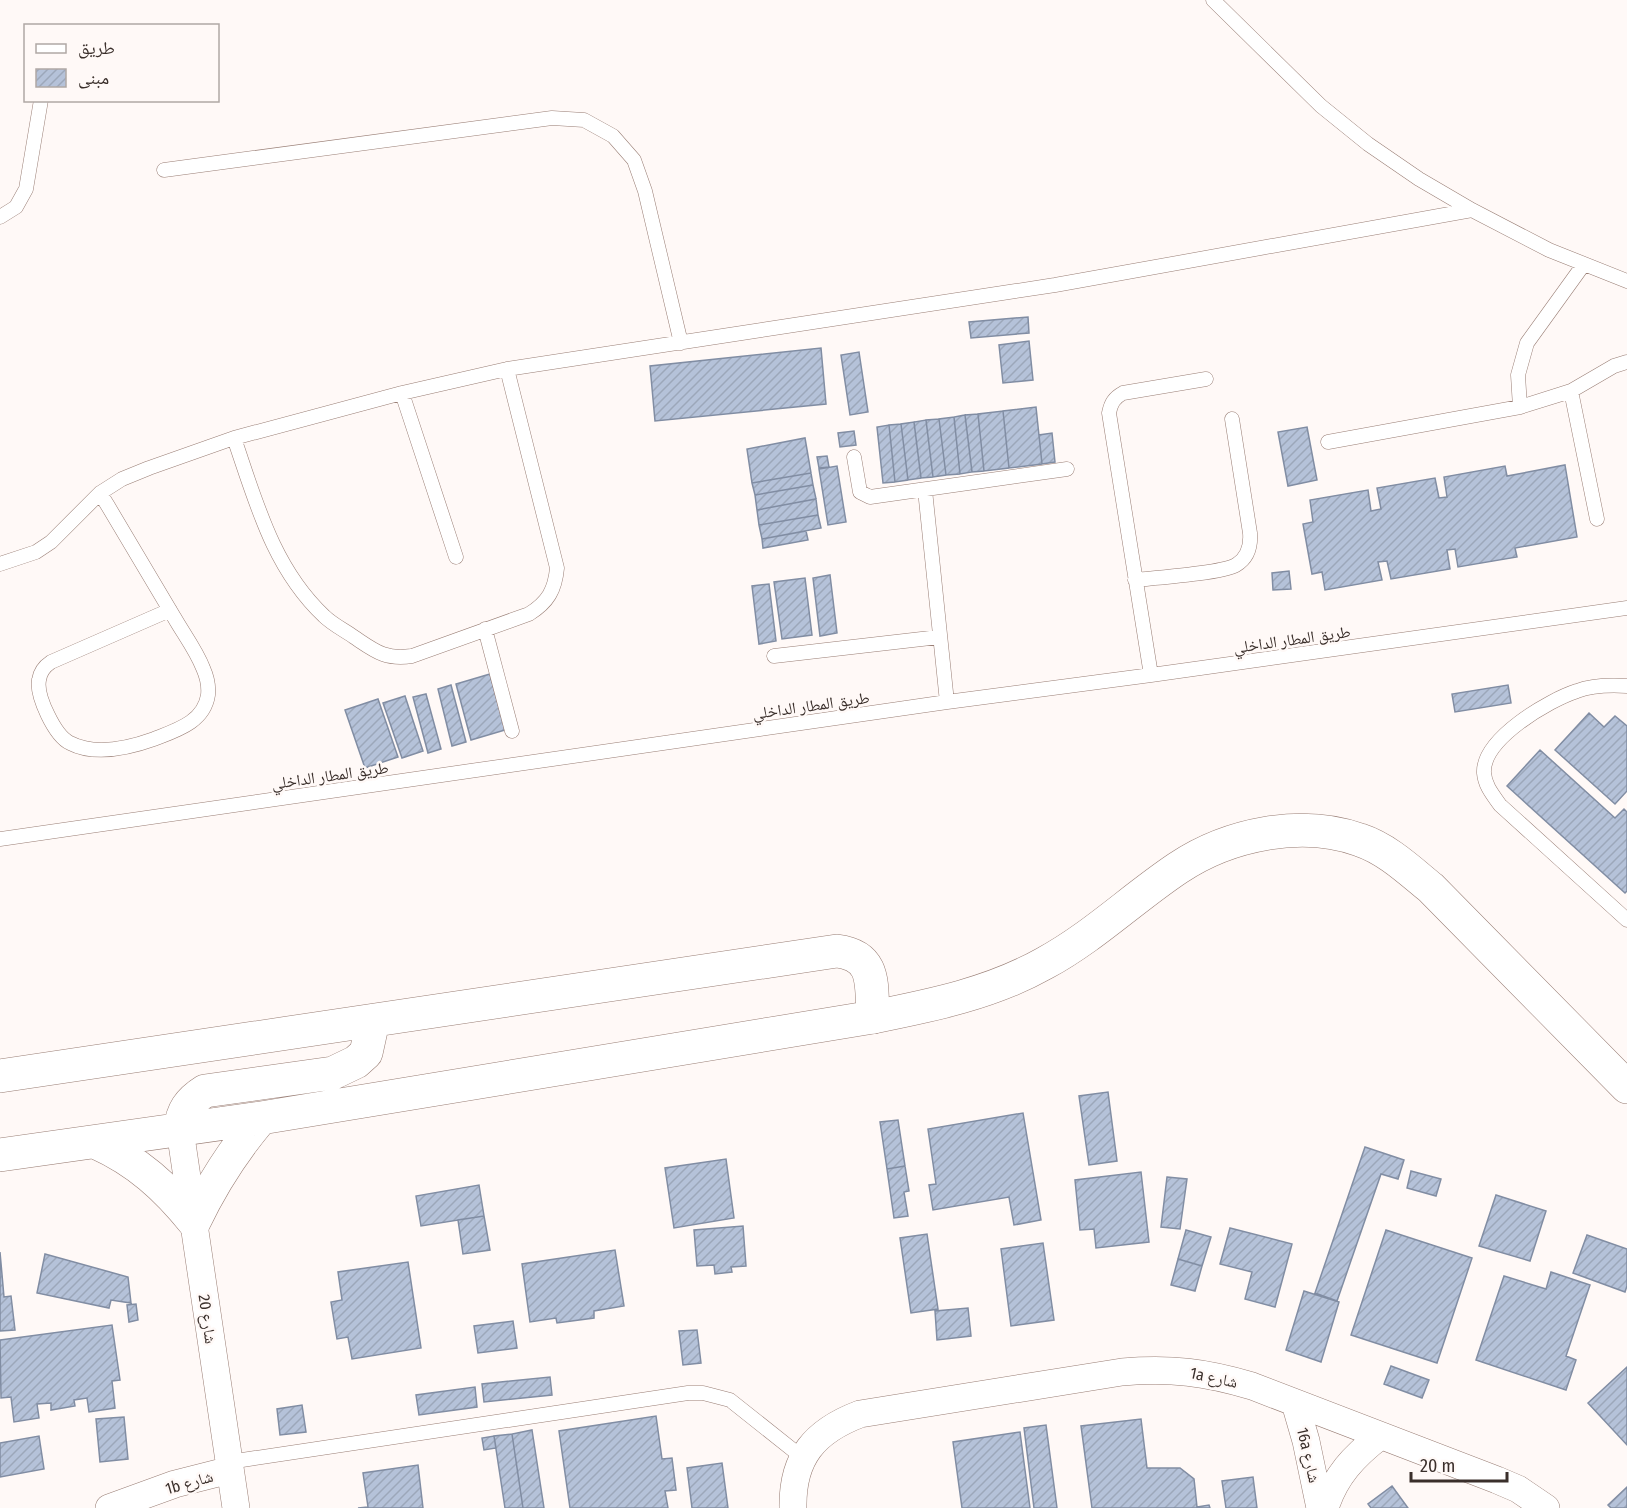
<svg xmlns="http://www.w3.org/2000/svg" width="1627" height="1508" viewBox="0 0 1627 1508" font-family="'Fira Sans Condensed','Noto Naskh Arabic',sans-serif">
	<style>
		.building { fill: url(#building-hatch); stroke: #818da3; stroke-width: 1.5 }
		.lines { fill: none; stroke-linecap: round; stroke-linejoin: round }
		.service-casing { stroke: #997e75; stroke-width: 15 }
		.minor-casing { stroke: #997e75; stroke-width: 28 }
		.tertiary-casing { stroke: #997e75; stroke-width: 34 }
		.secondary-casing { stroke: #997e75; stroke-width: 34 }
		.service { stroke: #fff; stroke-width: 14 }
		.minor { stroke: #fff; stroke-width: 27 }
		.tertiary { stroke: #fff; stroke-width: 33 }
		.secondary { stroke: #fff; stroke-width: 33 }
		.labels { text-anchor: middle; stroke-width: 5; stroke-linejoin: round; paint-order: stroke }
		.street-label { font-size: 16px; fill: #3a2f2b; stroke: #fff9f7 }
	</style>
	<defs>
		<pattern id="building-hatch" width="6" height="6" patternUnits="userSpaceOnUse" patternTransform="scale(1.5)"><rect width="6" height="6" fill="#b5c2d9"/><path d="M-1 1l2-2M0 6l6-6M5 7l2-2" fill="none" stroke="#9ca7ba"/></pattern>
	</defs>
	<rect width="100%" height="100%" fill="#fff9f7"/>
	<path class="building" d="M1028,317L1029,333L971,338L969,322Z
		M1029,341L1033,380L1003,383L999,345Z
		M821,348L826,404L655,421L650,366Z
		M859,352L868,412L850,415L841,355Z
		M1036,407L1042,464L1009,468L1003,411Z
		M1003,411L1009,468L984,471L978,414Z
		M978,414L984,471L972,472L965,415Z
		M965,415L972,472L960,474L954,417Z
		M954,417L960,474L946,475L939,419Z
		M939,419L946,475L933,477L926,420Z
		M926,420L933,477L921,478L914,422Z
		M914,422L921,478L908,480L901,424Z
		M901,424L908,480L895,482L889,425Z
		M889,425L895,482L883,483L877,427Z
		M1307,427L1317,480L1288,486L1278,432Z
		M854,431L856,445L840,447L838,433Z
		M1052,433L1055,462L1042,464L1039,435Z
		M805,438L811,473L752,483L747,449Z
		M827,456L829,467L819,468L817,457Z
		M1565,465L1577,537L1515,548L1517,557L1458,567L1455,549L1447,550L1450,569L1391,579L1387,561L1378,562L1382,580L1325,590L1322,572L1312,574L1303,524L1313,522L1310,500L1368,490L1371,511L1381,509L1377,488L1435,478L1439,498L1447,497L1444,477L1505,466L1507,476Z
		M837,466L846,522L828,525L819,469Z
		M811,473L813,485L755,495L752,483Z
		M813,485L816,499L757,510L755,495Z
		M816,499L818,515L759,525L757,510Z
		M818,515L821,528L762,539L759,525Z
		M806,531L808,540L763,548L762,539Z
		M1289,571L1291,589L1273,590L1272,573Z
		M830,575L837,633L820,636L813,578Z
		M805,578L812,635L782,639L774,582Z
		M769,584L776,641L759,644L752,586Z
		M490,674L505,730L471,740L456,684Z
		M451,685L466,742L452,746L438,689Z
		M1508,685L1511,703L1455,712L1452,694Z
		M426,694L441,749L428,753L413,697Z
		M405,696L423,751L402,758L383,703Z
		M378,699L398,757L365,768L345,710Z
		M1589,713L1604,727L1615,716L1627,726V791L1615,804L1555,750Z
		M1540,750L1615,818L1624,809L1627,812V891L1625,893L1507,786Z
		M1108,1092L1117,1161L1089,1165L1079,1096Z
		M1023,1113L1041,1220L1014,1225L1009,1197L933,1210L929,1185L936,1184L928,1129Z
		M898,1120L905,1166L887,1169L880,1122Z
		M1365,1147L1404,1160L1398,1179L1381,1174L1337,1301L1315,1293Z
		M726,1159L734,1218L674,1228L665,1168Z
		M905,1166L909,1191L904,1192L908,1216L894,1218L887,1169Z
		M1411,1171L1441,1179L1436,1196L1407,1188Z
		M1141,1172L1149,1242L1096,1248L1094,1229L1080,1230L1075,1180Z
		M1167,1177L1187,1179L1180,1229L1161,1227Z
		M479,1185L484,1216L421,1226L416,1196Z
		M1496,1195L1546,1211L1530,1261L1479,1246Z
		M484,1216L490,1250L463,1254L458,1220Z
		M743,1226L746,1266L731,1267L732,1272L715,1274L714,1265L697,1266L694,1230Z
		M1230,1228L1292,1244L1275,1307L1245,1299L1252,1272L1220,1264Z
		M1186,1230L1211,1237L1202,1266L1178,1259Z
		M1386,1230L1472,1258L1437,1363L1351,1335Z
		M927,1234L938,1309L911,1313L900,1238Z
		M1587,1235L1627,1249V1286L1625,1292L1573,1273Z
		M1043,1243L1054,1320L1011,1326L1001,1249Z
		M615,1250L624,1306L594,1311V1318L557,1323L556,1318L530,1322L522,1264Z
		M0,1252L4,1297L11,1296L15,1330L0,1331Z
		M45,1254L128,1277L131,1303L111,1300L109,1308L37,1293Z
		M1178,1259L1202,1266L1195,1291L1171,1285Z
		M408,1262L421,1348L352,1359L348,1337L337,1339L331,1302L342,1300L338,1272Z
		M1551,1272L1590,1285L1566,1356L1576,1360L1566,1390L1476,1360L1504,1276L1546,1289Z
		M1304,1291L1339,1302L1321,1362L1286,1350Z
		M136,1304L138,1320L129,1322L127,1305Z
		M968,1308L971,1336L937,1340L935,1311Z
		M513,1321L517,1348L478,1353L474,1326Z
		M112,1325L120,1380L112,1381L115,1408L89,1412L87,1398L74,1400L75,1406L51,1410V1403L37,1404L39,1418L14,1422L11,1397L1,1398L0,1340Z
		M697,1330L701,1363L683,1365L679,1331Z
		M1391,1366L1429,1380L1422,1398L1384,1384Z
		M1627,1367V1445L1588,1403Z
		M550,1377L552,1395L484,1402L482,1384Z
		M475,1387L477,1407L419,1415L416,1395Z
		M302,1405L306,1432L280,1435L277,1409Z
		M656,1416L662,1459L672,1458L676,1490L665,1491L668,1508H570L559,1431Z
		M124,1417L128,1459L100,1462L96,1419Z
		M1141,1419L1147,1468H1180L1194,1479L1197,1507L1209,1505L1210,1508H1092L1081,1426Z
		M1046,1425L1057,1508H1034L1024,1428Z
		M532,1430L544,1508H523L512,1434Z
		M1020,1432L1030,1508H962L953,1442Z
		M512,1434L523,1508H505L494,1436Z
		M39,1436L44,1469L0,1477V1443Z
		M494,1436L496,1448L484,1450L482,1438Z
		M722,1463L728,1508H692L687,1468Z
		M418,1465L423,1508H358L368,1507L363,1473Z
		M1253,1477L1257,1508H1226L1222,1481Z
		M1392,1486L1408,1508H1371L1368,1504Z
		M1627,1487V1508H1611L1608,1505Z"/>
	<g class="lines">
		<g class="service-casing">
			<path id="service" d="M1213,0L1321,106L1368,144L1419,179L1472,210L1549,250L1627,281
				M164,170L552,118L584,120L613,136L634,160L645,191L681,343
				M0,217L16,207L26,189L41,100
				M1571,391L1597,519
				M402,393L456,557
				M1520,407L1518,375L1527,343L1584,264
				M234,438C256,502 273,568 324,616C332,624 344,630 354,637C375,651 385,660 412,656L529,614C548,602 555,590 557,568L507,369
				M1328,442L1520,407L1571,391L1614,366L1627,362
				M854,457L860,492L870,497L1067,469
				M925,490L947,702
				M100,493L108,506C130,543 152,580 174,617C183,633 196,650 203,668C207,677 209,686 208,695C204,722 177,730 154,739C129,748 95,756 70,743C55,736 36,696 39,680C40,672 45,666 51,662L170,610
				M0,564L36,552L51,542L100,493L122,479L149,468L234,438L402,393L507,369L1055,285L1472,210
				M1135,580C1155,578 1223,573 1236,565C1248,558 1251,546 1250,533L1232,419
				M485,629L512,731
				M774,656L939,637
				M1151,675L1109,413C1111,403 1114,398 1123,393L1206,379
				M1627,686C1610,685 1593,685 1577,691C1549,700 1482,739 1484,773C1485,786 1493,795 1500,805L1627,920
				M0,839L947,702L1151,675L1627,608
				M229,1462L688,1393H703L730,1400L803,1458"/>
		</g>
		<g class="minor-casing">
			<path id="minor" d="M180,1130L236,1508
				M1295,1403L1306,1441L1320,1508
				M109,1508L175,1484L230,1470
				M793,1508C792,1457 815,1431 860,1414L1122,1372C1171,1368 1205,1372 1252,1386L1497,1480L1518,1489L1546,1508
				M1325,1508C1335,1476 1354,1456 1380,1436"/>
		</g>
		<g class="tertiary-casing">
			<path id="tertiary" d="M0,1076L837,951C877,956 871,985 873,1017L261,1118L0,1155
				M180,1130C182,1111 189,1101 205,1091L333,1073L356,1062L366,1053L373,1021
				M97,1143C137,1161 166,1187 194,1222C212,1184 234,1150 261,1118"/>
		</g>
		<g class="secondary-casing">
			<path id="secondary" d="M873,1017C933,1005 992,993 1045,963C1093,937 1133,898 1178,868C1229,834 1302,819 1360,840C1387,849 1409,870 1431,888L1627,1087"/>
		</g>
		<use href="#service" class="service"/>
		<use href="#minor" class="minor"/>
		<use href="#tertiary" class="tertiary"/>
		<use href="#secondary" class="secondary"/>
	</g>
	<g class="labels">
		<g class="street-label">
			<text transform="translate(1292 639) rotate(-8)" y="6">طريق المطار الداخلي</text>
			<text transform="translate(811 705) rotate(-8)" y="6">طريق المطار الداخلي</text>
			<text transform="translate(330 775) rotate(-8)" y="6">طريق المطار الداخلي</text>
			<text transform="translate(208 1319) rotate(82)" y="6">شارع 20</text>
			<text transform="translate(1214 1377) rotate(12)" y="6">1a شارع</text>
			<text transform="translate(1309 1455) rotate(77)" y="6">16a شارع</text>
			<text transform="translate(189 1482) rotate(-16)" y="6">1b شارع</text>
		</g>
	</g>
	<rect x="24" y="24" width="195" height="78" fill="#fff9f7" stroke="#b0a8a5" stroke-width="1.5"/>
	<rect x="36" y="44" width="30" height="9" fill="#ffffff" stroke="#b0a8a5" stroke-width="1.5"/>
	<text x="78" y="54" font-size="18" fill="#3a2f2b">طريق</text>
	<rect x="36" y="69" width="30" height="18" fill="url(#building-hatch)" stroke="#b0a8a5" stroke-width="1.5"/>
	<text x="78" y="84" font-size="18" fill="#3a2f2b">مبنى</text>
	<path d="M1411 1472v9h96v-9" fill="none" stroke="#3a2f2b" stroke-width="3"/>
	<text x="1420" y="1472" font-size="18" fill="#3a2f2b" stroke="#fff9f7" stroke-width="4.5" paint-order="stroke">20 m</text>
</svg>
